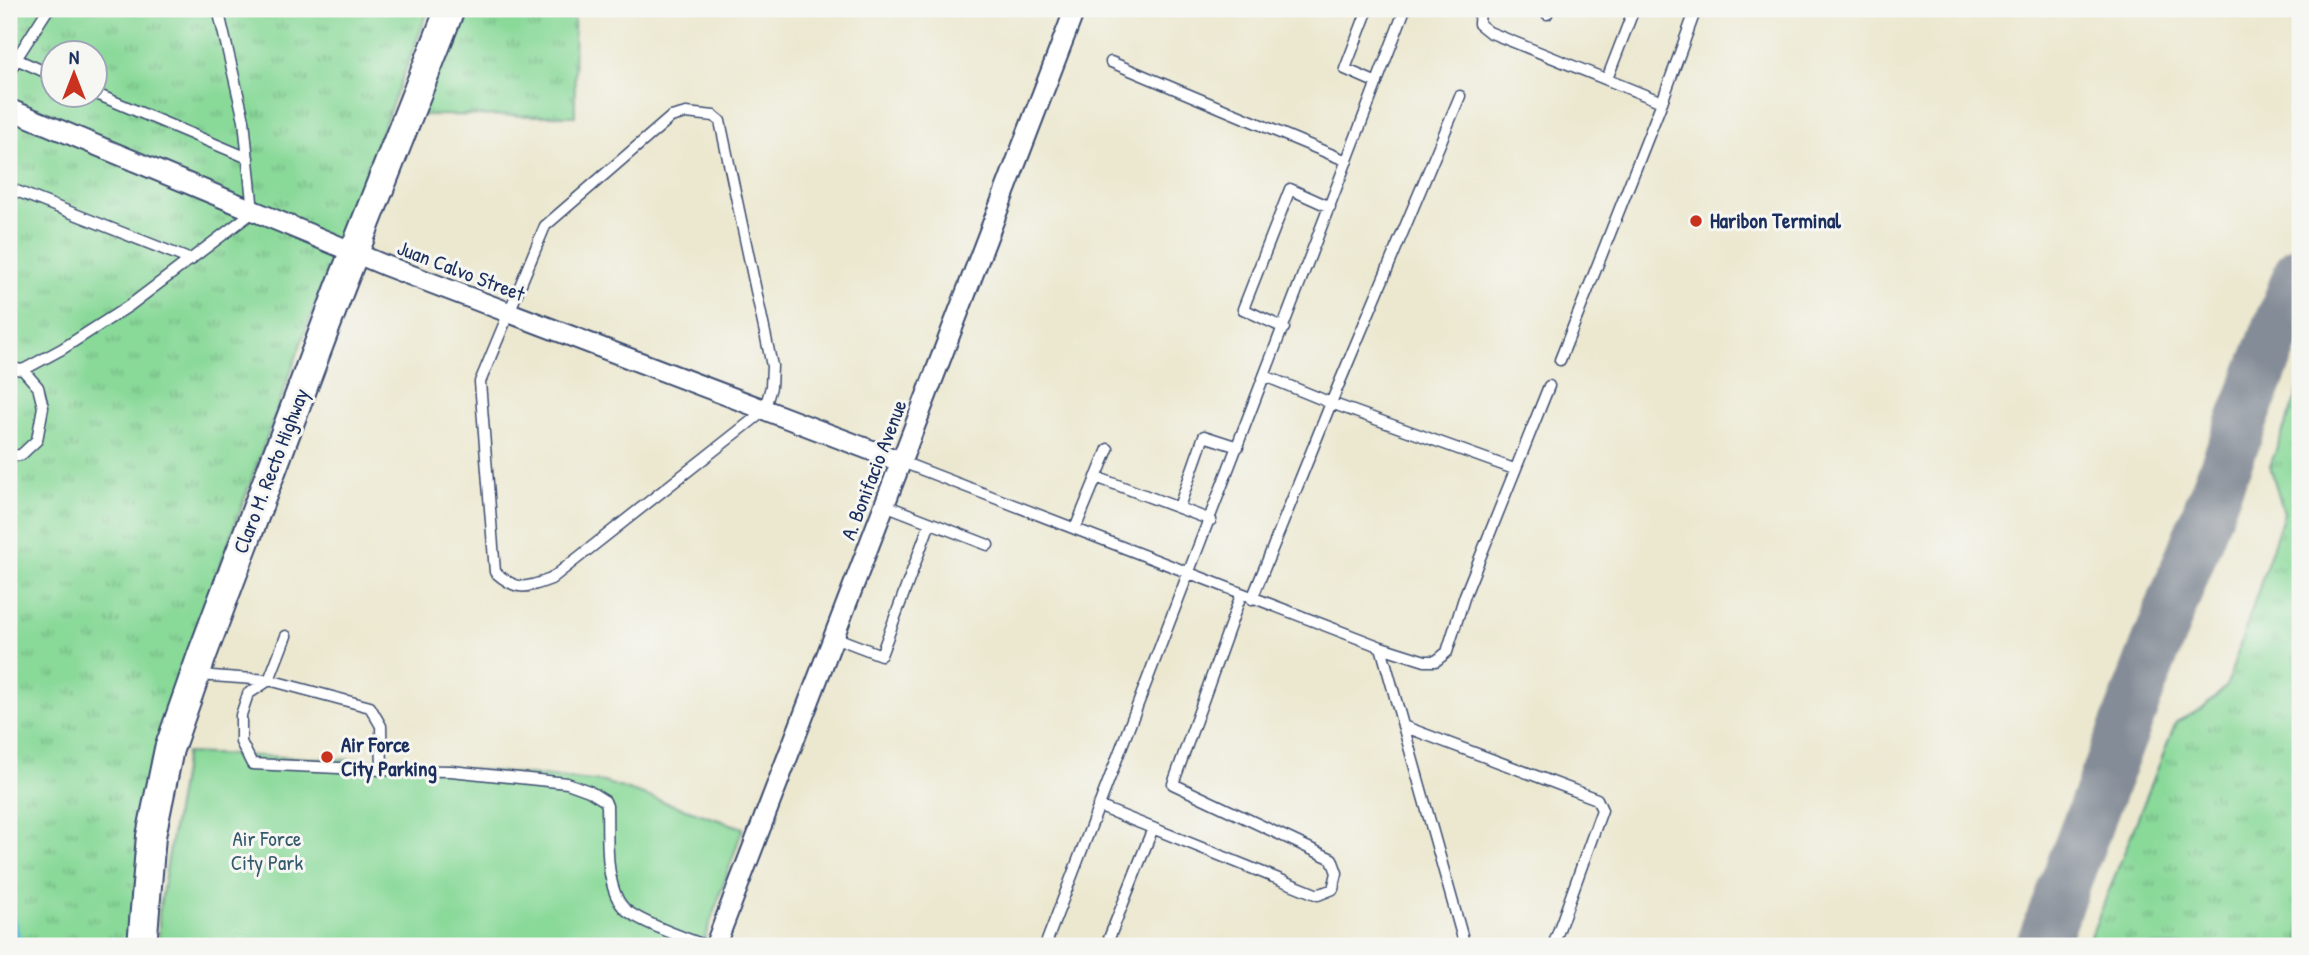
<svg xmlns="http://www.w3.org/2000/svg" width="2309" height="955" viewBox="0 0 2309 955" font-family="'Patrick Hand',sans-serif">
	<style>
		.grass { fill: url(#grass-tufts); stroke: #52847c; stroke-width: 2; fill-rule: evenodd }
		.park { fill: #89d999; stroke: #52847c; stroke-width: 2 }
		.lines { fill: none; stroke-linecap: round; stroke-linejoin: round }
		.stream { stroke: #61b7de; stroke-width: 5 }
		.taxiway { stroke: #848c97; stroke-width: 51 }
		.lane-casing { stroke: #3a4b6f; stroke-width: 13 }
		.street-casing { stroke: #3a4b6f; stroke-width: 23 }
		.secondary-casing { stroke: #3a4b6f; stroke-width: 32 }
		.lane { stroke: #fff; stroke-width: 10 }
		.street { stroke: #fff; stroke-width: 19 }
		.secondary { stroke: #fff; stroke-width: 28 }
		.poi-dot { fill: #c8321e; stroke: #f6f6f2; stroke-width: 2.5 }
		.labels { text-anchor: middle; stroke-width: 6; stroke-linejoin: round; paint-order: stroke }
		.poi-label { font-size: 21px; font-weight: bold; fill: #1b2f5e; stroke: #f6f6f2; text-anchor: start }
		.street-label { font-size: 21px; fill: #1b2f5e; stroke: #f6f6f2 }
		.park-label { font-size: 21px; fill: #365a6d; stroke: #f6f6f2 }
	</style>
	<defs>
		<pattern id="grass-tufts" width="24" height="20" patternUnits="userSpaceOnUse" patternTransform="scale(1.75)"><rect width="24" height="20" fill="#89d999"/><path d="M3 7l-1-3M5 7V3M7 7l1-3M15 17l-1-3M17 17v-4M19 17l1-3" fill="none" stroke="#6fb080"/></pattern>
	</defs>
	<rect width="100%" height="100%" fill="#f6f6f2"/>
	<filter id="ink" filterUnits="userSpaceOnUse"><feTurbulence type="fractalNoise" baseFrequency=".0143" numOctaves="2"/><feDisplacementMap in="SourceGraphic" scale="14" xChannelSelector="R" yChannelSelector="G"/><feConvolveMatrix kernelMatrix="1 2 1 2 8 2 1 2 1" color-interpolation-filters="sRGB"/></filter>
	<filter id="wash" filterUnits="userSpaceOnUse"><feTurbulence type="fractalNoise" baseFrequency=".00686" numOctaves="4" result="noise"/><feDisplacementMap in="SourceGraphic" scale="28" xChannelSelector="R" yChannelSelector="G"/><feGaussianBlur stdDeviation="1.57" result="paint"/><feColorMatrix in="noise" values="0 0 0 0 0 0 0 0 0 0 0 0 0 0 0 0 0 1.4 0 .05"/><feComposite in="paint" operator="in"/></filter>
	<g filter="url(#wash)">
		<rect width="100%" height="100%" fill="#ece8d0"/>
		<path class="grass" d="M9,9H429L326,275L184,665L130,946H9ZM52,52H94V94H52Z
			M463,9H574L575,116L421,115Z
			M2300,386V946H2087L2176,722L2202,709L2226,687L2284,513L2270,466Z"/>
		<path class="park" d="M186,753L384,761L604,782L743,828L702,946H159V912Z"/>
		<g class="lines">
			<path class="stream" d="M9,906L21,946"/>
			<path class="taxiway" d="M2041,946L2300,271"/>
		</g>
	</g>
	<g filter="url(#ink)">
		<g class="lines">
			<g class="lane-casing">
				<path id="lane" d="M1368,9L1345,69L1377,83
					M1480,9L1479,24L1489,32L1662,102
					M1547,14L1549,9
					M16,59L52,75
					M1111,62L1347,161
					M9,75L16,59L48,9
					M1607,79L1634,9
					M94,93L248,158
					M686,113L714,116L720,121L772,366L771,387L764,411L551,579C524,589 517,591 495,572L480,382L545,226L671,117Z
					M9,188L191,260
					M1284,328L1243,309L1290,189L1330,207
					M1560,360L1662,102L1696,9
					M9,368L23,370L62,349L129,306L253,212L244,120L218,9
					M1265,376L1331,403L1514,469
					M9,456L21,455L37,440L43,407L38,387L23,370
					M902,462L1381,647L1425,661H1436L1447,652L1465,595L1549,386
					M1096,477L1211,520
					M885,505L988,545
					M1179,507L1204,436L1238,447
					M1075,529L1108,449
					M1252,599L1331,403L1460,96
					M834,637L881,655L930,523
					M1381,647L1465,946
					M198,675L269,680L370,707L381,726L382,770L252,764L241,742V715L248,694L269,680L286,636
					M1403,726L1597,799L1602,810L1553,946
					M382,770L451,771L567,783L589,791L605,801L607,806C608,834 604,885 623,907C635,921 688,939 707,946
					M1098,806L1318,895L1333,889L1337,873L1332,859L1173,784L1241,595
					M1045,946L1405,9
					M1106,946L1153,828"/>
			</g>
			<g class="street-casing">
				<path id="street" d="M9,109L384,265L902,462
					M715,946L1075,9"/>
			</g>
			<g class="secondary-casing">
				<path id="secondary" d="M142,946L151,836L169,749L202,655L340,288L450,9"/>
			</g>
			<use href="#lane" class="lane"/>
			<use href="#street" class="street"/>
			<use href="#secondary" class="secondary"/>
		</g>
	</g>
	<g class="poi-dot">
		<circle cx="1696" cy="221" r="7"/>
		<circle cx="327" cy="757" r="7"/>
	</g>
	<g class="labels">
		<g class="poi-label">
			<text x="1710" y="228">Haribon Terminal</text>
			<text x="341" y="752">Air Force<tspan x="341" dy="24">City Parking</tspan></text>
		</g>
		<g class="street-label">
			<text transform="translate(461 271) rotate(21)" y="7">Juan Calvo Street</text>
			<text transform="translate(874 470) rotate(-69)" y="7">A. Bonifacio Avenue</text>
			<text transform="translate(271 471) rotate(-69)" y="7">Claro M. Recto Highway</text>
		</g>
		<g class="park-label">
			<text x="267" y="846">Air Force<tspan x="267" dy="24">City Park</tspan></text>
		</g>
	</g>
	<rect width="2309" height="955" fill="none" stroke="#f6f6f2" stroke-width="35"/>
	<g transform="translate(74 74)"><circle r="33" fill="#f6f6f2" stroke="#9ea6b7" stroke-width="2"/>
	<path d="M0-5L12 26L0 18L-12 26Z" fill="#c8321e"/>
	<text y="-10" font-size="19" font-weight="bold" text-anchor="middle" fill="#1b2f5e">N</text>
	</g>
</svg>
